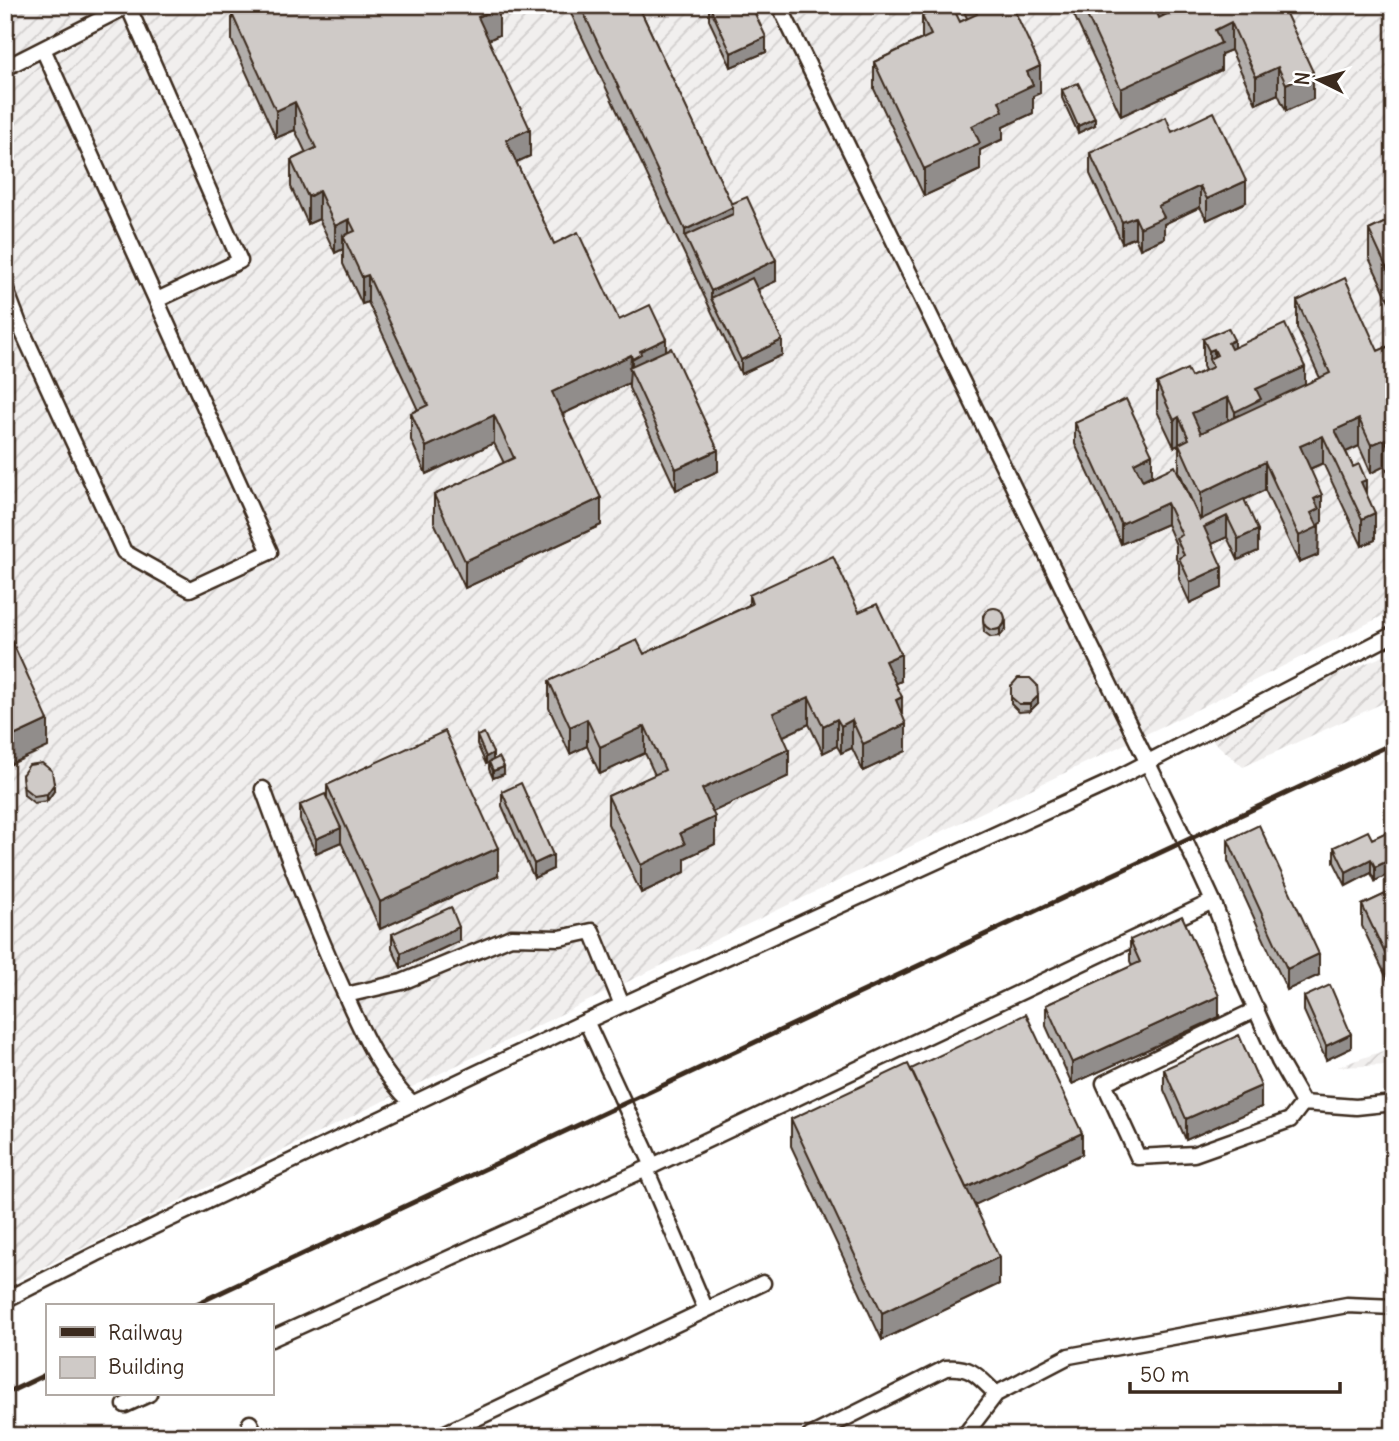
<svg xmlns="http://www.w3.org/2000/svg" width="1399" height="1441" viewBox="0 0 1399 1441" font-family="Delius,sans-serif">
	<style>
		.industrial { fill: url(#industrial-furrows) }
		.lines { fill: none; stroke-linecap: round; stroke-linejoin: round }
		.service-casing { stroke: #3b2a1e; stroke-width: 19 }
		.service { stroke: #fff; stroke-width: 14 }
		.rail { stroke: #3b2a1e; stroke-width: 5 }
		.wall { fill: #b2aeab; stroke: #3b2a1e; stroke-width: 2 }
		.shaded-wall { fill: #918d8b; stroke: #3b2a1e; stroke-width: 2 }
		.building { fill: #cfcac7; stroke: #3b2a1e; stroke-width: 2 }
	</style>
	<defs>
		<pattern id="industrial-furrows" width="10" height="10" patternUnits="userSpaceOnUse" patternTransform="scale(1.75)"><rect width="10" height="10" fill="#f1efee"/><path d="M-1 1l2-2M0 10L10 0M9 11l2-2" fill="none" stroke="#d0cdcc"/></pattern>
	</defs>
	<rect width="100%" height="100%" fill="#fff"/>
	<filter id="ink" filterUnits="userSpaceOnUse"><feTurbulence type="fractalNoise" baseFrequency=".0143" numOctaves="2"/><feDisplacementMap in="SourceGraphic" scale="14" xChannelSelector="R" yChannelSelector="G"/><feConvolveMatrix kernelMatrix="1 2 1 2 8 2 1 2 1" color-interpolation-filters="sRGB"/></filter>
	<g filter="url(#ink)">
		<path class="industrial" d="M5,5H1394V610L1192,712L629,981L5,1286Z
			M1394,652V698L1243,767L1213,741L1224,720Z
			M1394,1047V1065L1337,1067Z"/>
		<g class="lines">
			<g class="service-casing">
				<path id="service" d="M779,5L1176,821L1213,901L1243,981L1279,1061L1303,1103L1356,1107L1394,1103
					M128,6L240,261L157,300
					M5,68L129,5
					M5,287L19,324L124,552L190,589L270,552L43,49
					M263,789C287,855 312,921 341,985C360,1027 378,1072 413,1104
					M346,995L402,982L511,937L560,938L592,931L622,1005
					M1257,1009L1104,1083L1138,1157L1194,1154L1290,1120L1303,1103
					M586,1021L653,1166
					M5,1300L96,1254L580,1024L1106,784L1394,634
					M706,1310L646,1169L1213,901
					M271,1339L646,1169
					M125,1405L149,1394
					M250,1423L256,1436
					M439,1436L763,1283
					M810,1436L946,1368C972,1366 978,1376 996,1394
					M964,1436L996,1394L1069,1356L1347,1305L1394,1307"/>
			</g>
			<use href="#service" class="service"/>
			<path class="rail" d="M192,1306L1394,743
				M5,1394L47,1374"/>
		</g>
		<path class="wall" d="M247,5H498L499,35L488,40L530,156L516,162L554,244L619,320L666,350L718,471L676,490L629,388V383L563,414L601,525L465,588L434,522V495L504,463L494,443L426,474L411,440V413L418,410L368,302L362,304L343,264V249L335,253L319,219L308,224L291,187V160L306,153L295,130L276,138L232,41V14L247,7Z
			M567,5H638L731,204L776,281L758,289L782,355L741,374Z
			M709,5L766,52L731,67L709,20Z
			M961,5H1012L1040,93L1033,96V113L1003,127V139L980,150V170L924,196L874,89V62L922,39V16L960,22L967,18Z
			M1073,5H1163V16L1170,13L1167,5H1282L1313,99L1286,111L1278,94L1256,104L1231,50L1221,54V70L1121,116L1073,13Z
			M1062,90L1095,125L1078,133L1062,98Z
			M1172,132L1246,202L1207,220L1200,207L1164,224V238L1140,249L1135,237L1122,243L1090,174V153Z
			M1394,218V312L1369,258V230Z
			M1297,301L1378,351L1394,344V485L1385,466L1371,473L1359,446L1346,452L1366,494L1375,540L1362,546L1323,463L1310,469L1322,522L1319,524L1318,555L1299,563L1265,490L1244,500L1258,551L1238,560L1227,537L1212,544L1222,588L1190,603L1179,579V564L1176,559V545L1167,524L1121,544L1075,444V423L1152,475L1142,480L1143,481L1200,520L1179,471V445L1174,447L1157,411V383L1191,377L1205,371L1203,366V339L1234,348L1305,385L1320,378L1297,328Z
			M749,595L859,612L901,681L895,684L902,715L906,751L863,771L852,748L841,753L837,746L823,753L809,724L783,736L789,776L712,812L715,844L685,858V872L641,893L608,824V796L655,775L645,753L600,774L587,746L570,754L549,708V681L644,654L749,605Z
			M983,616L1006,629L1000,636L991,637L984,632Z
			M1011,686L1038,703L1030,711L1019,712L1011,704Z
			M477,736L493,760L504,774L493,778L489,769V763L486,764L477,744Z
			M22,775L54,791L47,801L34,803L24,795Z
			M327,785L498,876L380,929L341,842L316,853L300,820V805L327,798Z
			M502,792L553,869L534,878L502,806Z
			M1389,831L1375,881L1371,873L1346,886L1334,862V847L1372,839Z
			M1228,840L1319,975L1287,990L1228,861Z
			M1394,890V993L1362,926V905Z
			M392,934L459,941L401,968L392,948Z
			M1130,940L1219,1017L1072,1084L1046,1026V1005L1132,966L1130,961Z
			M1304,997L1351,1048L1326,1060L1304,1011Z
			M911,1069L1082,1154L974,1205L999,1284L882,1340L791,1146V1119Z
			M1164,1069L1261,1107L1186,1140L1164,1090Z"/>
		<path class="shaded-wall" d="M1150,5H1163V17L1150,23Z
			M499,7V35L478,45V17Z
			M1231,22V50L1221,54V70L1121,116V89L1215,30Z
			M766,37V52L731,67V53Z
			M1040,66V93L1033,96V113L1003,127V139L980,150V170L924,196V169L999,101L1027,72Z
			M1278,67V94L1256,104V77Z
			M1313,72V99L1286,111V84Z
			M295,102V130L276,138V111Z
			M1095,118V125L1078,133V126Z
			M530,129V156L506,167V140Z
			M1246,181V202L1207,220V199Z
			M1200,186V207L1164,224V238L1140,249V228L1158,206Z
			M319,191V219L308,224V197Z
			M733,207V234L685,236V230Z
			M1135,217V237L1122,243V222Z
			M349,219V246L343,236V249L335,253V226Z
			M776,260V281L716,309L711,298V291Z
			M368,275V302L362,304V277Z
			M666,339V366L632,373V359L640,351Z
			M782,340V355L741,374V360Z
			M1234,340V367L1228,343Z
			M1214,349V376L1213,367L1209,359V351Z
			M631,355L629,383L552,419V392Z
			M1305,367V394L1235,439V412L1256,389Z
			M1228,397V424L1192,441V413Z
			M494,415V443L426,474V447Z
			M1179,417V445L1174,447V420Z
			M1359,419V446L1335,457V430Z
			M1323,436V463L1300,473V446Z
			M1385,439V466L1371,473V445Z
			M718,450V471L676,490V469Z
			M1152,454V475L1134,484V463Z
			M1265,462V490L1201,520V493Z
			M1366,480V507L1361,482Z
			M1322,495V522L1319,524L1318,555L1299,563V536L1311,513L1314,499Z
			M601,498V525L465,588V561Z
			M1167,503V524L1121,544V524Z
			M1375,513V540L1362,546V519Z
			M1227,516V537L1204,548V527Z
			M1258,530V551L1238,560V539Z
			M1222,567V588L1190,603V582Z
			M1006,622V629L1000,636V629Z
			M901,654V681L885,688V661Z
			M1038,696V703L1030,711V704Z
			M809,697V724L773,741V713Z
			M902,697V725L896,700Z
			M587,719V746L570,754V727Z
			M837,719V746L823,753V726Z
			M48,720V747L5,767V740Z
			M852,720V748L841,753V726Z
			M906,724V751L863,771V744Z
			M645,726V753L600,774V747Z
			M789,749V776L702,817V789Z
			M493,753V761L486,764V757Z
			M504,767V774L493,778V771Z
			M54,784V791L47,801V794Z
			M715,817V844L685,858V872L641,893V865L680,833Z
			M341,828V842L316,853V839Z
			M498,848V876L380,929V902Z
			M553,855V869L534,878V864Z
			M1394,858V872L1375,881V867Z
			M1371,859V873L1346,886V872Z
			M459,927V941L401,968V953Z
			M1319,954V975L1287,990V969Z
			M1219,996V1017L1072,1084V1063Z
			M1351,1034V1048L1326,1060V1046Z
			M1261,1086V1107L1186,1140V1119Z
			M1082,1133V1154L964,1210V1189Z
			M999,1257V1284L882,1340V1313Z"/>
		<path class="building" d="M250,5H498L499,7L478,17L530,129L506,140L554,244L578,232L619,320L650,305L666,339L640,351L641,354L632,359L631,355L552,392L601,498L465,561L434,495L514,458L494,415L426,447L411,413L428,405L368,275L362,277L343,236L355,231L349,219L335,226L319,191L308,197L291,160L316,148L295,102L276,111L232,14Z
			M580,5H638L733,207L685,230Z
			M709,5H751L766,37L731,53Z
			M945,5H952L960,22L977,14L973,5H1012L1040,66L1027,72L1033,85L999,101L1003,111L972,126L980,143L924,169L874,62L931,35L922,16Z
			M1082,5H1154L1159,18L1180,8L1179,5H1282L1313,72L1286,84L1278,67L1256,77L1231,22L1215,30L1221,43L1121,89Z
			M1078,83L1095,118L1078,126L1062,90Z
			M1214,112L1246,181L1207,199L1200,186L1158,206L1164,217L1140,228L1135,217L1122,222L1090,153L1166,117L1172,132Z
			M747,197L776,260L711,291L685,236L733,214V207L731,204Z
			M1394,218V284L1369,230Z
			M752,278L782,340L741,360L711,298Z
			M1345,278L1378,351L1394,344V458L1385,439L1371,445L1359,419L1335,430L1353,467L1359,464L1366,480L1361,482L1375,513L1362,519L1323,436L1300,446L1322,495L1314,499L1319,509L1311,513L1318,527L1299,536L1265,462L1201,493L1179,444L1189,439L1179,417L1174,420L1157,383L1187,369L1191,377L1213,367L1209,359L1217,355L1214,349L1209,351L1203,339L1228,328L1234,340L1228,343L1231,349L1285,324L1305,367L1256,389L1261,399L1235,412L1228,397L1192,413L1201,433L1330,373L1297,301Z
			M671,348L718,450L676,469L629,367Z
			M1126,399L1152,454L1134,463L1143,481L1175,466L1200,520L1244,499L1258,530L1238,539L1227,516L1204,527L1222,567L1190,582L1179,558L1184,555L1176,538L1182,535L1167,503L1121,524L1075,423Z
			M833,556L859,612L877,604L901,654L885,661L902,697L896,700L906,724L863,744L852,720L841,726L837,719L823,726L809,697L773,713L789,749L702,789L715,817L680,833L685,844L641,865L608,796L665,770L645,726L600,747L587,719L570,727L549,681L637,640L644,654L752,604L749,595Z
			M983 619a11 11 0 1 1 22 0a11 11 0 1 1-22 0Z
			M5,626L48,720L5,740Z
			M1018,678H1030L1037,685L1038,696L1030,704H1019L1011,697V686Z
			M445,731L498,848L380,902L327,785Z
			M484,733L493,753L486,757L477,736Z
			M499,757L504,767L493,771L489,762Z
			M42,763L52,771L54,784L47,794L34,796L24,788L22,775L29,765Z
			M521,783L553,855L534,864L502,792Z
			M325,794L341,828L316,839L300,805Z
			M1259,825L1319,954L1287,969L1228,840Z
			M1368,831L1372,839L1389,831L1394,841V858L1375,867L1371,859L1346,872L1334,847Z
			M1394,890V972L1362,905Z
			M451,907L459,927L401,953L392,934Z
			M1182,916L1219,996L1072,1063L1046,1005L1140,962L1130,940Z
			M1330,985L1351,1034L1326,1046L1304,997Z
			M1026,1014L1082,1133L966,1188L911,1069Z
			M1239,1035L1261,1086L1186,1119L1164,1069Z
			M908,1064L999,1257L882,1313L791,1119Z"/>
	</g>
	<rect width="1399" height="1441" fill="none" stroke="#fff" stroke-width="28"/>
	<rect x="14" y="14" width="1371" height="1413" fill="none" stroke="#3b2a1e" stroke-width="2.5" filter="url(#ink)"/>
	<rect x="46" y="1304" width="228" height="91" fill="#ffffff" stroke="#b1aaa5" stroke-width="2"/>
	<rect x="60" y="1327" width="35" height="10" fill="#3b2a1e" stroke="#b1aaa5" stroke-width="2"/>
	<text x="108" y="1340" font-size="21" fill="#3b2a1e">Railway</text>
	<rect x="60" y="1357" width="35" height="21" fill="#cfcac7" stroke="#b1aaa5" stroke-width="2"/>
	<text x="108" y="1374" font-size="21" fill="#3b2a1e">Building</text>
	<g transform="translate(1319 80) rotate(275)" stroke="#ffffff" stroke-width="5" paint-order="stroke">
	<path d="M0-5L12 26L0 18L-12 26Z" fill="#3b2a1e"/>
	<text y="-10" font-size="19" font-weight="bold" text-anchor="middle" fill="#3b2a1e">N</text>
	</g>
	<path d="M1130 1382v10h210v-10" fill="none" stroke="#3b2a1e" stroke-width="3.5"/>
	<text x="1140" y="1382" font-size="21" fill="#3b2a1e" stroke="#ffffff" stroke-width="5" paint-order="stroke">50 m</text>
</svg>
